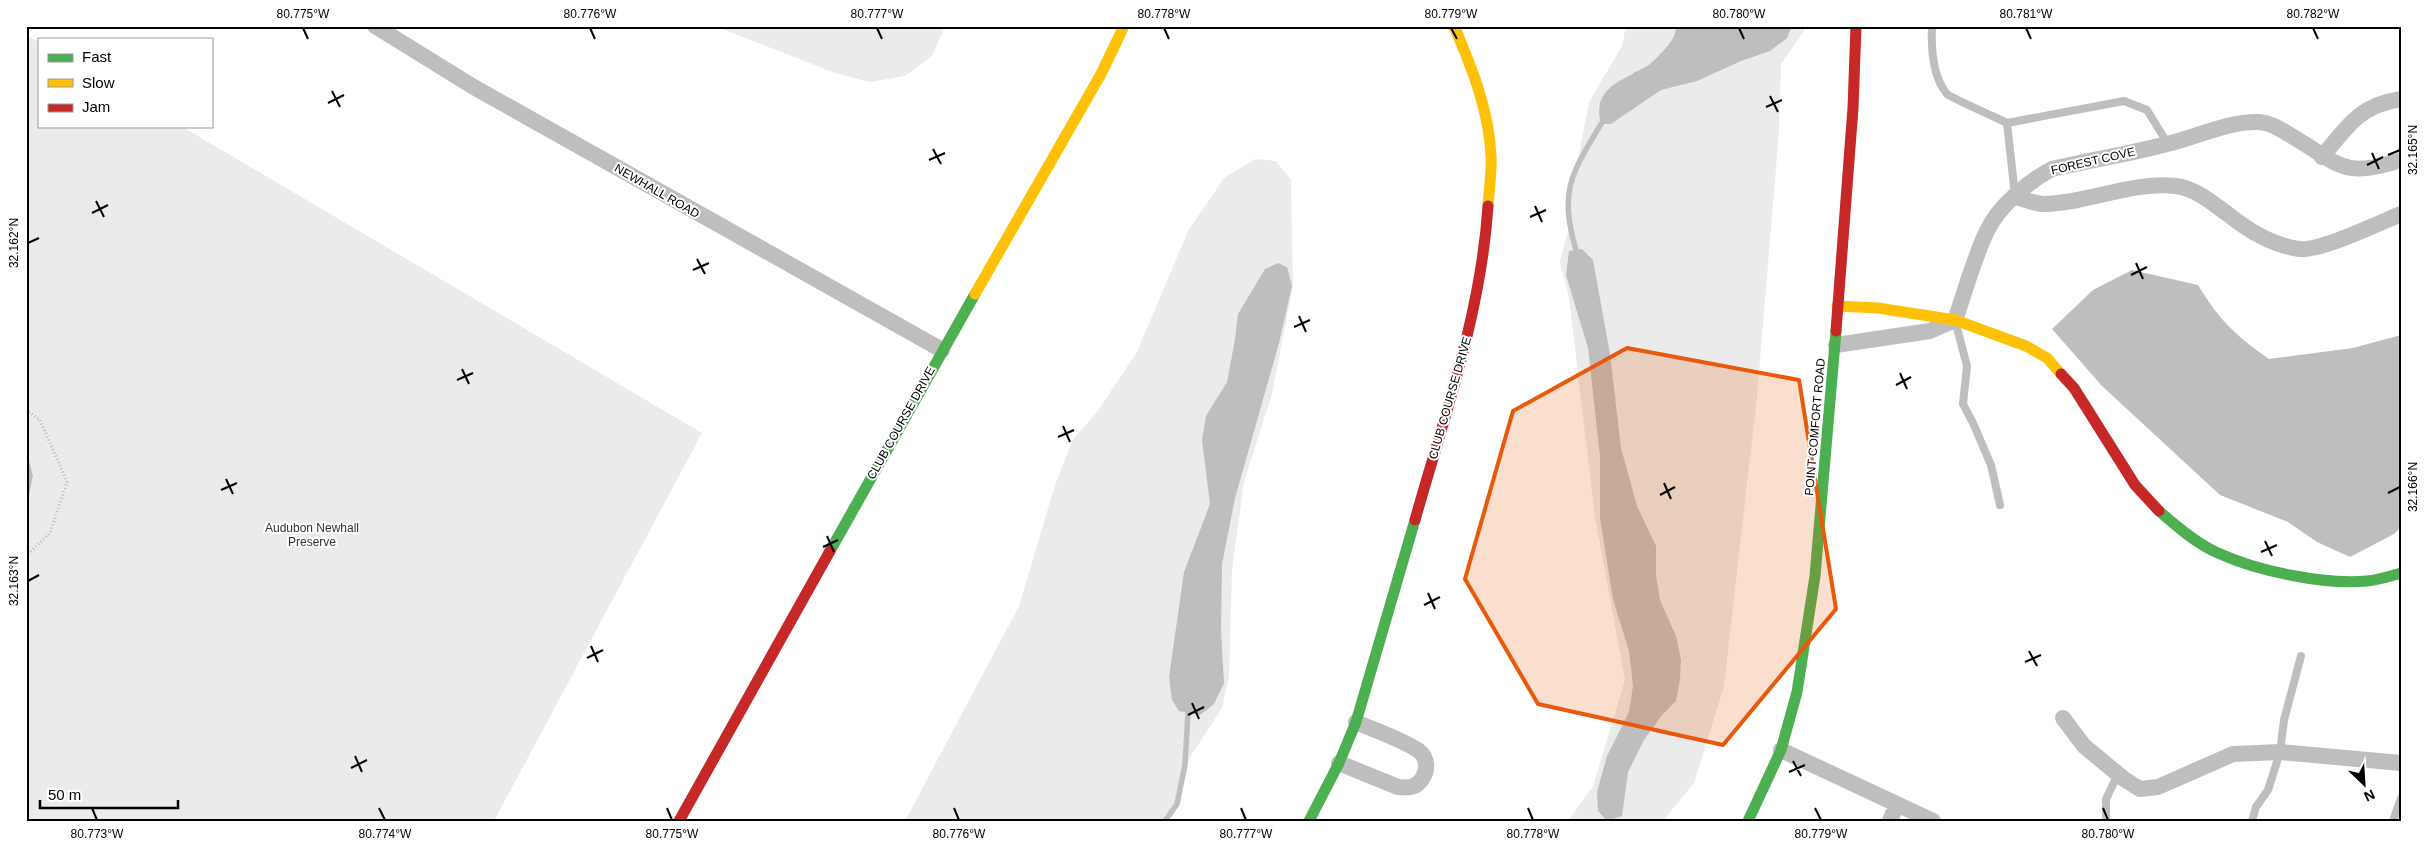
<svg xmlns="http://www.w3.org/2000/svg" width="2427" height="847" viewBox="0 0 2427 847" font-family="Arial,sans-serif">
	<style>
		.green { fill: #ebebeb }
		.water { fill: #bebebe }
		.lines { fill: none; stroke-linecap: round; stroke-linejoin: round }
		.stream { stroke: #bebebe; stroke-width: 5.5 }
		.path { stroke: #b9b9b9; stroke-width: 3; stroke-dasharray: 1 2.5; stroke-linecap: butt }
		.lane { stroke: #bebebe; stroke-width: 8 }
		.street { stroke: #bebebe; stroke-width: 16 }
		.fast { stroke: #4caf50; stroke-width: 11 }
		.slow { stroke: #ffc107; stroke-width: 11 }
		.jam { stroke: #c62828; stroke-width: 11 }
		.marked { fill: #e8590c; fill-opacity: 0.2; stroke: #e8590c; stroke-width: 4; stroke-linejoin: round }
		.ticks { fill: none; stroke: #000; stroke-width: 2 }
		.labels { text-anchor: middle; stroke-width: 4; stroke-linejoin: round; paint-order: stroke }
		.street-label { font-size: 12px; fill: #000; stroke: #fff }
		.park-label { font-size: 12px; fill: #323232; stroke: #fff }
		.neatline { fill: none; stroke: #000; stroke-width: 2 }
		.ticks-label { font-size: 12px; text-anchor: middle; fill: #000 }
	</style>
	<rect width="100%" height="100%" fill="#fff"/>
	<path class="green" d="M715,26H945L932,56L905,76L870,82L835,73Z
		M1626,26H1804V31L1781,64L1779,132L1757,396L1724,686L1694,783L1663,821H1568L1593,786L1625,680L1595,517L1569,298L1560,262L1569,227L1568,191L1577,164L1589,102L1622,46Z
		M26,35L39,42V126H181L702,433L494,821H26V510L33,476L26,448Z
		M1255,159L1276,161L1291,180L1293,286L1272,394L1244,482L1232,570L1229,676L1222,708L1185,765L1177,804L1165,821H905L1019,606L1055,485L1072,441L1097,412L1137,352L1188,231L1224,178Z"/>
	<path class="water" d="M1676,26H1792L1787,38L1770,51L1741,61L1697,81L1661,90L1611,124H1601C1591,86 1624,81 1650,64C1655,60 1659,55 1664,50C1670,44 1676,35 1676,26Z
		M1582,249L1593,260L1610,354L1621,448L1637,506L1656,546V575L1660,600L1676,636L1681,660L1680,679L1676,701L1662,715L1644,740L1628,772L1622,816L1607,821L1598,811L1597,792L1607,756L1629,712L1633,686L1629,651L1613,599L1600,518V457L1588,348L1566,275L1569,251Z
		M1278,263L1287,267L1292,286L1279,343L1235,498L1222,564L1221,630L1224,683L1214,704L1200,715L1179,711L1172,700L1169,677L1184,572L1210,504L1202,440L1206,416L1227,382L1235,339L1238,314L1265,269Z
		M2132,270L2198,285C2220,321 2235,335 2269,359L2353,348L2401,335V527L2394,534L2350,557L2317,542L2288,522L2220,495L2102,386L2052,329L2093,290Z
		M26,448L33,476L26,510Z"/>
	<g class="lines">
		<path class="stream" d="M1576,250C1559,191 1571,174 1601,124
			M1165,821L1177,804L1185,765L1188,713"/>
		<path class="path" d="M1635,72L1648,99
			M26,410L40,420L67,482L50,533L26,556"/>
		<path class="lane" d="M1932,26C1931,48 1932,76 1947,94C1951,98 1998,118 2007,123L2015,195
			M2007,123L2124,101L2147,110L2168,144
			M1956,324L1967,366L1963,404L1973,423L1991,465L2000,505
			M2106,821V799L2118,774
			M2252,821L2256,807L2268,790L2280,752L2284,720L2301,656
			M2393,821L2401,798"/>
		<path class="street" d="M375,26L472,86L942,350
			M2322,157C2348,126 2358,106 2401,99
			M2015,197C2024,199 2035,204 2044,204C2089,203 2132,181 2176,186C2197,189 2212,203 2229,215C2249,231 2274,246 2300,249C2321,251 2379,223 2401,214
			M1836,345L1930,331L1955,320C1965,292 1975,254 1988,229C2000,205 2029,181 2052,169C2091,160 2129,154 2167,144C2197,137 2228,121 2259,122C2271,123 2280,129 2290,135C2339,163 2341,180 2401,160
			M2063,718L2084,746L2124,779L2140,789L2158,787L2233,754L2280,752L2401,763
			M1781,750L1933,821
			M1339,763L1398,787C1409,788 1416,788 1422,779C1428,770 1428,758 1419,751C1404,740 1374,730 1356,722
			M1890,821L1897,804"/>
		<path class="fast" d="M2159,511C2176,526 2197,544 2218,553C2257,571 2324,585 2367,581C2379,580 2390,576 2401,573
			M830,551L975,294
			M1309,821L1339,763L1356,722L1415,520
			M1748,821L1781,750L1797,692L1815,576L1836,331"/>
		<path class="slow" d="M1454,26C1472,68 1489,110 1491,156C1492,173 1489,190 1488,206
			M975,294L1101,74L1124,26
			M1837,306L1878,308L1955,320L2026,346L2047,358L2061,374"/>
		<path class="jam" d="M1836,331L1853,108L1856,26
			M2061,374L2074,388L2135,485L2159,511
			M1415,520C1444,417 1481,314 1488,206
			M679,821L830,551"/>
	</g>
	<path class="marked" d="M1627,348L1799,380L1836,609L1723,745L1538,704L1465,579L1513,411Z"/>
	<path class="ticks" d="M303,28L308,39M590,28L595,39M877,28L882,39M1164,28L1169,39M1451,28L1457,39M1739,28L1744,39M2026,28L2031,39M2313,28L2318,39M332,91L340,107M1770,96L1778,112M328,103L344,95M1766,107L1782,100M933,149L941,164M2372,153L2379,169M2388,155L2400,150M929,160L945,153M2367,165L2383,157M96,201L104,217M1535,206L1542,222M92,213L108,205M1530,217L1546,210M28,243L39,238M697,259L705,274M2136,263L2143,279M693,270L709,263M2131,275L2147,267M1299,316L1306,332M1294,327L1310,320M462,369L469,384M1900,373L1907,389M457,380L473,373M1896,385L1911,377M1063,426L1070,442M1058,437L1074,430M226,479L233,494M1664,483L1671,499M221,490L237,483M2388,493L2400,487M1660,495L1675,487M827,536L834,552M2265,541L2272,556M823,547L838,540M2261,552L2277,545M28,581L39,575M1428,593L1435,609M1424,605L1440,597M591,646L598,662M2029,651L2037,666M587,658L603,650M2025,662L2041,655M1192,703L1199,719M1188,715L1204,707M355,756L362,772M1793,761L1801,776M351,768L367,760M1789,772L1805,765M92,808L97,820M379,808L385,820M667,808L672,820M954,808L959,820M1241,808L1246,820M1528,808L1533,820M1815,808L1821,820M2103,808L2108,820"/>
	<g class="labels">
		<g class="street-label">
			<text transform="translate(2093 161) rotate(-13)" y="4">FOREST COVE</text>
			<text transform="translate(657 191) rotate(30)" y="4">NEWHALL ROAD</text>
			<text transform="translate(1450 398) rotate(-74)" y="4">CLUB COURSE DRIVE</text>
			<text transform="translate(901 423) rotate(-61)" y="4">CLUB COURSE DRIVE</text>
			<text transform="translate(1815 427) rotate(-85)" y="4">POINT COMFORT ROAD</text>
		</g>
		<g class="park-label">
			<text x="312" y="532">Audubon Newhall<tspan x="312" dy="14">Preserve</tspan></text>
		</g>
	</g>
	<rect width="2427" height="847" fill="none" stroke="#ffffff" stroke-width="55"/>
	<rect x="38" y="38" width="175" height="90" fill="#ffffff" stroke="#999999"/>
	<rect x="48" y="54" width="25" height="8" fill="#4caf50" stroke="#999999"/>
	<text x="82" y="62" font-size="15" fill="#000000">Fast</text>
	<rect x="48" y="79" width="25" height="8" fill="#ffc107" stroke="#999999"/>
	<text x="82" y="88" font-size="15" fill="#000000">Slow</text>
	<rect x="48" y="104" width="25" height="8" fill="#c62828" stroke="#999999"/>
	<text x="82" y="112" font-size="15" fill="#000000">Jam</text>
	<g transform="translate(2364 784) rotate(155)" stroke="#ffffff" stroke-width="4" paint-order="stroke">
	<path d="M0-4L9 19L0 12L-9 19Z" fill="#000000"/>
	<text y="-8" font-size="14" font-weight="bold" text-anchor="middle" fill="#000000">N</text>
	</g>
	<path d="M40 800v8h138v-8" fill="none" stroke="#000000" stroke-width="2.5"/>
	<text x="48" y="800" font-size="15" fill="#000000" stroke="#ffffff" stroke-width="4" paint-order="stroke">50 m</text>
	<rect x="28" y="28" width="2372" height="792" class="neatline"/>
	<g class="ticks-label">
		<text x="303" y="18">80.775°W</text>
		<text x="590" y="18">80.776°W</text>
		<text x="877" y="18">80.777°W</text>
		<text x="1164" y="18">80.778°W</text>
		<text x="1451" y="18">80.779°W</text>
		<text x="1739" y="18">80.780°W</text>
		<text x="2026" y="18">80.781°W</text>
		<text x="2313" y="18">80.782°W</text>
		<text transform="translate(2413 150) rotate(-90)" y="4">32.165°N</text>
		<text transform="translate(14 243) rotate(-90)" y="4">32.162°N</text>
		<text transform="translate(2413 487) rotate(-90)" y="4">32.166°N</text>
		<text transform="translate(14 581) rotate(-90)" y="4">32.163°N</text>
		<text x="97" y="838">80.773°W</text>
		<text x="385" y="838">80.774°W</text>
		<text x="672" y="838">80.775°W</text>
		<text x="959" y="838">80.776°W</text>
		<text x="1246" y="838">80.777°W</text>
		<text x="1533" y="838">80.778°W</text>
		<text x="1821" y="838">80.779°W</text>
		<text x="2108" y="838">80.780°W</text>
	</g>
</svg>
